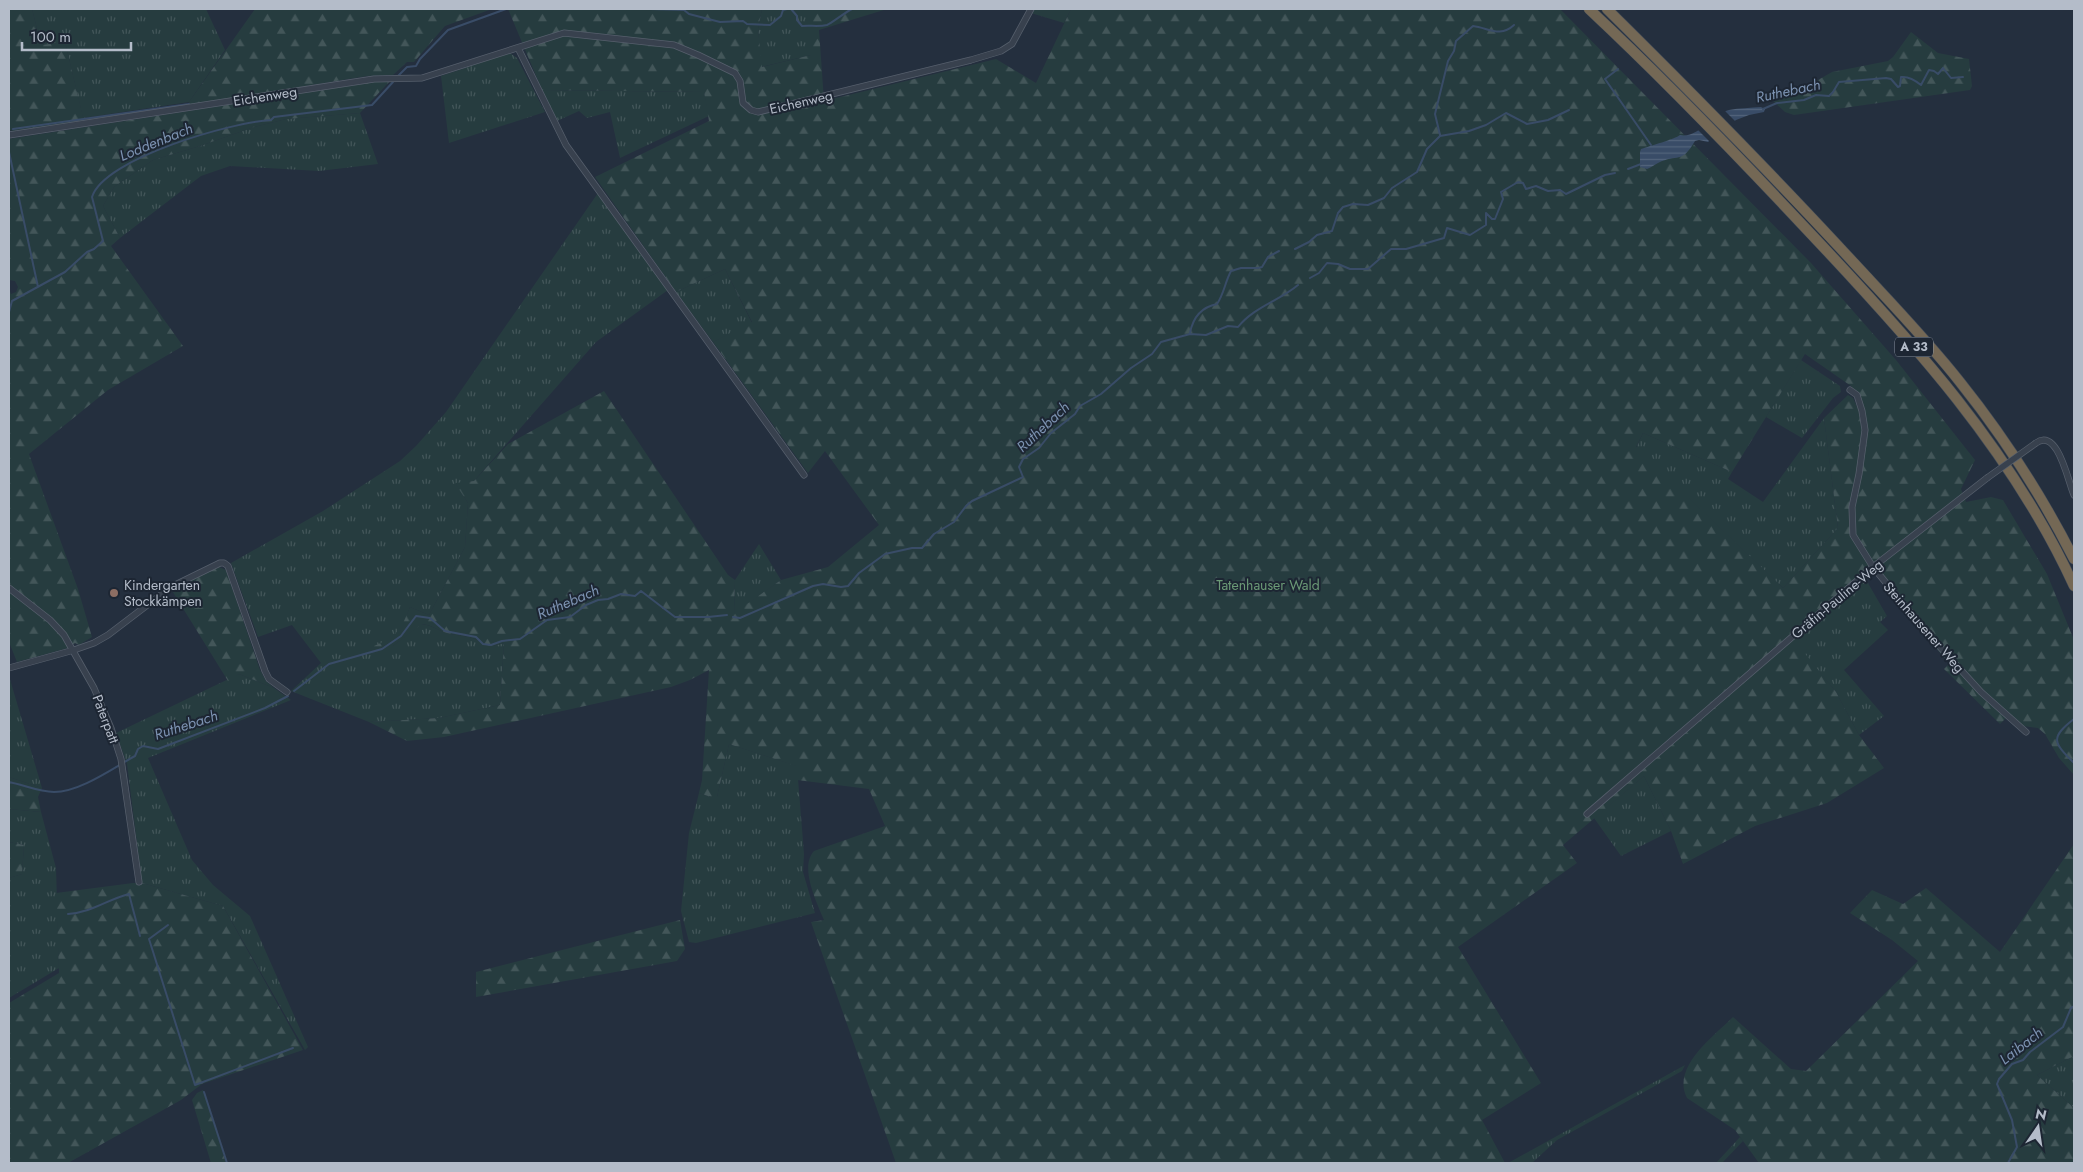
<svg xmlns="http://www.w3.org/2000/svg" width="2083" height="1172" viewBox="0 0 2083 1172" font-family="Jost,sans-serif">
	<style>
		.grass { fill: url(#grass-tufts) }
		.forest { fill: url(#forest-firs); fill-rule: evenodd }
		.water { fill: url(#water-rules) }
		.pier { fill: #242f3e }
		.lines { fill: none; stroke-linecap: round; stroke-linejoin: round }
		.stream { stroke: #394c67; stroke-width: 2 }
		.minor-casing { stroke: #565f6c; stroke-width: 7 }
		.motorway-casing { stroke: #434c59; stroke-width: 11 }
		.minor { stroke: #38414e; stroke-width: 5.5 }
		.motorway { stroke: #746855; stroke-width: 10 }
		.minor-bridge-casing { stroke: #565f6c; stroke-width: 7; stroke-linecap: butt }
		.minor-bridge { stroke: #38414e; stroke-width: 5.5 }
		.education-dot { fill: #8d6e63; stroke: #1d2633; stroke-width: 2 }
		.labels { text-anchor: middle; stroke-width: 4; stroke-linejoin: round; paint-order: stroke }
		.shield { fill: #1d2633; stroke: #878f9c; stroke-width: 1 }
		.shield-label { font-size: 12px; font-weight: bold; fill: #b4bcc9 }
		.street-label { font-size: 14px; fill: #b4bcc9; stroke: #1d2633 }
		.poi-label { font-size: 14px; fill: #b4bcc9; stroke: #1d2633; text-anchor: start }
		.park-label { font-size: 14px; fill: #6b9a76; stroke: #1d2633 }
		.water-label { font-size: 15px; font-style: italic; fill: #7c92b1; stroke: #1d2633 }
	</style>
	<defs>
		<pattern id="grass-tufts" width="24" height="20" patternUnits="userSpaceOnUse" patternTransform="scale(1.25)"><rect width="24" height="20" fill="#263c3f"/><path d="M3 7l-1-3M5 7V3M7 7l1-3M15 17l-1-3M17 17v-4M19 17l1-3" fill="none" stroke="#435659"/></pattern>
		<pattern id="forest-firs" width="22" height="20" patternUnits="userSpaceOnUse" patternTransform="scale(1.25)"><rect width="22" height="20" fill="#263c3f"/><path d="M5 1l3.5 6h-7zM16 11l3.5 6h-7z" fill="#435659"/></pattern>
		<pattern id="water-rules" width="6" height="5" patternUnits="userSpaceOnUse" patternTransform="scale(1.25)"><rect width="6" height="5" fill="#394c67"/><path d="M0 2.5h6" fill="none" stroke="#53647b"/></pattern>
	</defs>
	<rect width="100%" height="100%" fill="#242f3e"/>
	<path class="grass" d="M32,9H206L225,50L189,102L83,118L65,42L41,45Z
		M762,9H811V55L761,67L758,29Z
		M1033,9H1071L1064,23L1031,13Z
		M510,53L517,58L545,112L449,143L441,76Z
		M542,90L704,92L709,116L620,158L610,112L587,118L579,111L557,121Z
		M360,113L378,164L319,171L230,166L201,176L120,238L103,206L114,187L153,160L200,146L254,127L286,119Z
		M598,193L668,290L596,342L474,481L456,484L468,503L465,547L429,615L410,607L402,628L390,639L393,646L421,624C435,626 436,630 447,633C456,636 467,635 475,639C490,646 486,648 504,643L500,705L439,718L369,722L291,691L321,663L292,625L258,637L231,563L323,511L400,461L416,446L446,412Z
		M725,269L752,323L713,342L676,292Z
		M1801,360L1840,386L1841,392L1833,398L1802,438L1766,417Z
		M1824,418L1838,528L1783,588L1636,448L1643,433L1732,472L1728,479L1763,502Z
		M759,544L781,580L734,614L735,580Z
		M1865,578L1887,616L1880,622L1888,630L1844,670L1884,716L1859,735L1836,692L1793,640Z
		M239,674L274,688L291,700L148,758L192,860L213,885L250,916L308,1047L305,1050L223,906L142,883L127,764L116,733Z
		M9,676L42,788L9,777Z
		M729,744L797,766L804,854L803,872L815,913L696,943L689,942L681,911L689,833L699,793L711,797H717Z
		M1644,776L1671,831L1621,856L1594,818Z
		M9,809L41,812L56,868L59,968L9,998V878L22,874L24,845L9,842Z
		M2074,1056V1108L2037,1075Z
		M1685,1065L1682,1071L1557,1140L1532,1163H1508Z
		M1740,1137L1743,1141L1722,1163H1716Z"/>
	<path class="forest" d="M9,9H32L41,45L65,42L84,121L14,131L9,130Z
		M255,9H492L445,26L414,62H407L393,75L367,76L190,105L189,102Z
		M508,9H762L758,29L762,67L811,55V9H887L819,30L824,101L996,59L1036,83L1071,9H1560L1811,263L1896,360L1975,460L1961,489L1966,502L1991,497L2003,500L2047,574L2074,640V775L2059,758L2045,734L2038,728L2023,726L2009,715L2000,724L1944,669L1949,664L1874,571L1794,640L1836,692L1859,735L1884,768L1827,803L1755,826L1683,864L1671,831L1644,776L1563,845L1577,863L1458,947L1541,1083L1482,1120L1505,1163H896L811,922L824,920C817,903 799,867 814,851L885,826L869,789L797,780L796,766L729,744L717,797H711L699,793L702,780L709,670L690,680L671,687L444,737L407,741L369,722L439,718L500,705L504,643C486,648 490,646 475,639C467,635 456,636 447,633C436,630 435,626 422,624L393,646L377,653L374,646C397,636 401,630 410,607L429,615L465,547L468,503L455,483L474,481L508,444L604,391L728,575L735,580L734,613L781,580L828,567L879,525L825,451L808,473L713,342L752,322L725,269L676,292L595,177L709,121L704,92L542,90ZM1805,354L1851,386L1858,395L1861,415L1853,398L1848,395L1824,418L1838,528L1783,588L1636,447L1643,433L1732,472Z
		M1911,32L1938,53L1969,59L1972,86L1970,90L1794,115L1785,112L1773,101L1775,94L1804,88L1832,72L1888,61L1893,57Z
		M374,82H389L360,113L286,119L254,127L200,146L153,160L114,187L103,206L120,238L111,246L183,346L108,390L29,454L78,589L92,637L79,645L75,643L68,648L17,662L9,642V289L11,294L16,292L18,287L15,281L9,280V139Z
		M219,567L226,570L260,670L266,681L274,688L239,674L228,681L171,589Z
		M9,777L42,788L38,797L41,812L9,809Z
		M9,842L24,845L22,874L9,878Z
		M2074,844V1056L2037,1075L2074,1108V1163H1759L1735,1130L1687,1098C1671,1067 1714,1036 1733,1017L1791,1069L1806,1071L1918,961L1892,940L1850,913L1872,890L1903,904L1926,888L2000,952Z
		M133,883H142L223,906L303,1050L202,1084L181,1100L68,1163H9V1003L59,973L56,893Z
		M680,920L685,949L677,961L476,997V972Z
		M203,1090L226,1163H211L192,1100L197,1093Z"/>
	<path class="water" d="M1761,107L1765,109L1764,112L1749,115L1736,120L1708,142L1699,140L1695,141C1681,165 1678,153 1658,163C1654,165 1652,167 1647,169L1640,167V152L1641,149C1650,146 1675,139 1680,135C1698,139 1715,113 1729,110C1739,108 1751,108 1761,107Z"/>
	<path class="pier" d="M1724,110L1737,123L1710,142L1697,129Z"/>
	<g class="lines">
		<path class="stream" d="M650,9L684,10L689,14L720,22L743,21L747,24L770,25L781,16L783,10L787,9
			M791,9L797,16V20L802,26C810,25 818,27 827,25C832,23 844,13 852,9
			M1618,69L1605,79L1651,145
			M398,76L407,67L416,66L420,59L448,30L506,9
			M1763,109L1777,103L1804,100L1816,95L1829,96L1833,92L1839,82L1886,78L1891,79L1898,87L1900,86L1901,77C1909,76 1915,80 1921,85L1929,70L1934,71L1938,74L1943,68L1951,78L1963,77
			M13,129L189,104
			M1440,135L1435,114L1448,61L1454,51L1456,41L1473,26C1489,28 1500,38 1514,25
			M9,140V152L38,287
			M1628,169L1641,164
			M1295,249L1309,242L1317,235L1332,231L1338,213L1343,207L1353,204L1368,205L1384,198L1392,188L1417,172L1427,149L1440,136L1469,131L1486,125L1506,113L1527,124L1548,120L1569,110
			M1310,278L1319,273L1327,263L1338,264L1350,269H1368L1391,249H1406L1444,238L1447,228L1470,235L1486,225V213L1492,219H1495L1503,199L1501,192L1518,182L1523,183L1526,189L1536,186L1548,191L1560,190L1566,194L1605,175L1615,173
			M9,312L12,301L65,272L87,252L94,249L103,241L92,197C104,158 233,122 271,120L274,117L372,105L393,82
			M1190,333C1193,317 1202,307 1217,304C1224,294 1225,282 1231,271L1241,268H1258L1262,267L1268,257L1279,251
			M733,617L740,618L813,586L823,584L841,587L848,586L859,573L885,554L912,548H922L934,534L954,522L966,506L972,501L1023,477L1019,467L1023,459L1039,448L1051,433L1075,414L1080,406L1101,394L1131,368L1152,354L1161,342L1190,334L1206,335L1228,326L1238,327C1254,307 1279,301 1298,285
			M294,691L329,664L382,649L401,636L416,616L430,618L445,631L476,637L483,644L491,645L502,641L520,639L547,620L570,617L586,605L598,600L608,599L621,594L635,596L641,591L675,617H708L727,615
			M2074,719C2049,738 2054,743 2074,763
			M9,782C24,785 39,792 54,792C80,792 113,768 135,756L138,749L143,746L158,749L265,708L288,696
			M68,914C93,912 106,900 129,894L140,936
			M168,925L149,939L195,1085L293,1048
			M204,1092L227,1163
			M2008,1163L2017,1147L2012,1120L1997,1084L1999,1079L2012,1064L2023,1060L2030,1052L2063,1027L2071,1008L2074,1006"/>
		<g class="minor-casing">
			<path id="minor" d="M518,48L566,145L804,475
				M9,135L374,79L422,78L564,33L674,45L698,55L735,73L740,81L743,103L751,110L758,112L971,60L1001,51L1012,44L1031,9
				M1850,390L1857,395L1862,411L1865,430L1859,474L1852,507L1853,535L1873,567L1929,635L1981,692L2026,732
				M2036,443C2058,427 2068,482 2074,495
				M9,588L50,620L64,635L94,688L111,728L121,759L139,882
				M9,668L74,650L94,643L108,635L171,587L220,563H224L228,566L265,671L269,679L287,692
				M1587,814L1873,567L1987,478"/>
		</g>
		<g class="motorway-casing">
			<path id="motorway" d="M1589,9C1666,81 1739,157 1811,234C1912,341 2012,451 2074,586
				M1607,9C1691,92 1774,176 1854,263C1890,302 1927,340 1960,382C2004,437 2042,496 2074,559"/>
		</g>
		<use href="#minor" class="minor"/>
		<use href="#motorway" class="motorway"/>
		<g class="minor-bridge-casing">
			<path id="minor-bridge" d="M1987,478L2036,443"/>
		</g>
		<use href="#minor-bridge" class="minor-bridge"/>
	</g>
	<circle class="education-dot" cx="114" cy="593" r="5"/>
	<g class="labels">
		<rect class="shield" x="1895" y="337.5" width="38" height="19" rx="4"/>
		<g class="shield-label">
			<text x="1914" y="351">A 33</text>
		</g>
		<g class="street-label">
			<text transform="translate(265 96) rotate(-9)" y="5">Eichenweg</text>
			<text transform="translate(801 102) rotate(-13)" y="5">Eichenweg</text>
			<text transform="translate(1837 599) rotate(-40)" y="5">Gräfin-Pauline-Weg</text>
			<text transform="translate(1924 627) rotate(49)" y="5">Steinhausener Weg</text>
			<text transform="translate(106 719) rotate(69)" y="5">Paterpatt</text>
		</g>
		<g class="poi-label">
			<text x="124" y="590">Kindergarten<tspan x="124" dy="16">Stockkämpen</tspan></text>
		</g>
		<g class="park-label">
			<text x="1268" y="590">Tatenhauser Wald</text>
		</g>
		<g class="water-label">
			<text transform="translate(1788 91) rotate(-12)" y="5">Ruthebach</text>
			<text transform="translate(156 142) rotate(-22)" y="5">Loddenbach</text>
			<text transform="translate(1043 427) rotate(-43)" y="5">Ruthebach</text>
			<text transform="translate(568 602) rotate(-23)" y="5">Ruthebach</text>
			<text transform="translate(186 725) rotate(-18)" y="5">Ruthebach</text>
			<text transform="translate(2021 1046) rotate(-38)" y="5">Laibach</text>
		</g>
	</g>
	<rect width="2083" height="1172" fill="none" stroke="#b4bcc9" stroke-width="20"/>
	<g transform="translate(2038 1127) rotate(13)" stroke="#1d2633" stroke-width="4" paint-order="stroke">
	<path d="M0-4L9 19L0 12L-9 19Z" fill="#b4bcc9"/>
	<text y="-8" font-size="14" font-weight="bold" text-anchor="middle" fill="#b4bcc9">N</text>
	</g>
	<path d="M22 42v8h109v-8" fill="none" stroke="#b4bcc9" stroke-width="2.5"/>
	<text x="30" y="42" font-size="15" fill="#b4bcc9" stroke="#1d2633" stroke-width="4" paint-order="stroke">100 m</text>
</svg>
